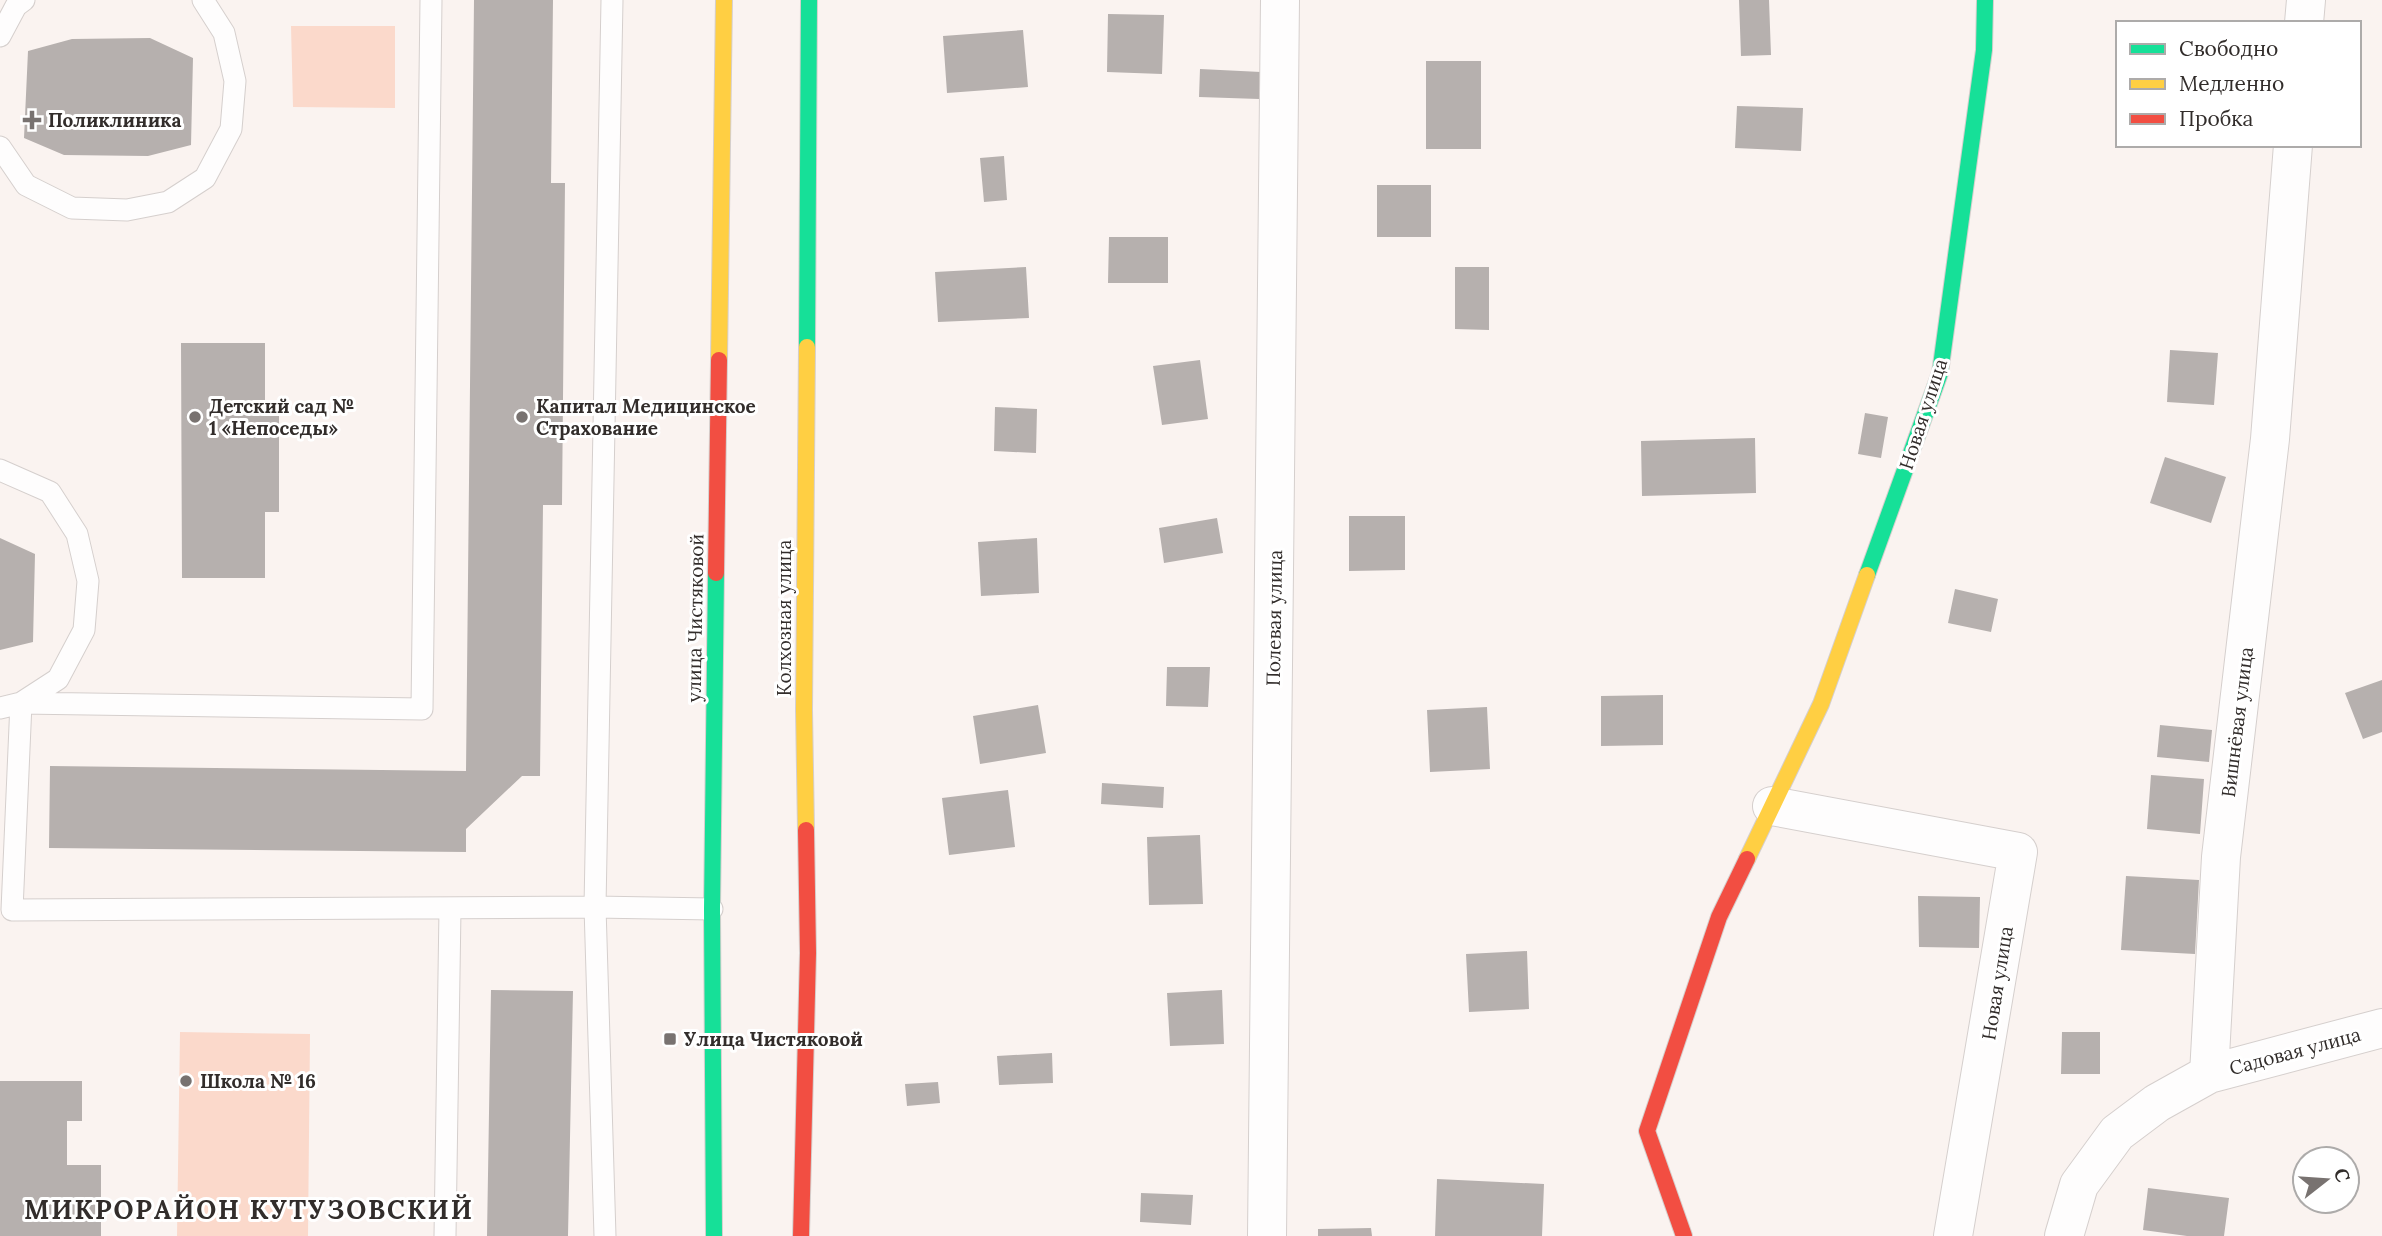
<svg xmlns="http://www.w3.org/2000/svg" width="2382" height="1236" viewBox="0 0 2382 1236" font-family="Lora,serif">
	<style>
		.green { fill: #fbd9cb }
		.building { fill: #b6b0ae }
		.lines { fill: none; stroke-linecap: round; stroke-linejoin: round }
		.lane-casing { stroke: #d5cfcd; stroke-width: 23 }
		.street-casing { stroke: #d5cfcd; stroke-width: 40 }
		.fast-casing { stroke: #d5cfcd; stroke-width: 18 }
		.slow-casing { stroke: #d5cfcd; stroke-width: 18 }
		.jam-casing { stroke: #d5cfcd; stroke-width: 18 }
		.lane { stroke: #fefdfd; stroke-width: 21 }
		.street { stroke: #fefdfd; stroke-width: 38 }
		.fast { stroke: #16e098; stroke-width: 16 }
		.slow { stroke: #ffcf43; stroke-width: 16 }
		.jam { stroke: #f24e42; stroke-width: 16 }
		.poi-dot { fill: #787270; stroke: #fff; stroke-width: 2.5 }
		.labels { text-anchor: middle; stroke-width: 6; stroke-linejoin: round; paint-order: stroke }
		.poi-label { font-size: 19px; font-weight: bold; fill: #322d2b; stroke: #fff; text-anchor: start }
		.street-label { font-size: 19px; fill: #322d2b; stroke: #fff }
		.district-label { font-size: 26px; font-weight: bold; letter-spacing: 2px; fill: #322d2b; stroke: #fff }
	</style>
	<rect width="100%" height="100%" fill="#faf3f0"/>
	<path class="green" d="M291,26H395V108L293,107Z
		M180,1032L310,1034L308,1236H177Z"/>
	<path class="building" d="M474,0H553L551,183H565L562,505H543L540,776H522L466,829V852L49,848L50,766L466,771Z
		M1739,0H1769L1771,55L1741,56Z
		M1108,14L1164,15L1162,74L1107,72Z
		M1023,30L1028,87L947,93L943,36Z
		M150,38L193,58L191,145L148,156L64,155L24,138L28,51L72,39Z
		M1426,61H1481V149H1426Z
		M1200,69L1261,72L1259,99L1199,97Z
		M1737,106L1803,108L1801,151L1735,148Z
		M1004,156L1007,200L984,202L980,158Z
		M1377,185H1431V237H1377Z
		M1109,237H1168V283H1108Z
		M1026,267L1029,318L938,322L935,272Z
		M1455,267H1489V330L1455,329Z
		M181,343H265V406H279V512H265V578H182Z
		M2170,350L2218,353L2214,405L2167,402Z
		M1200,360L1208,419L1162,425L1153,366Z
		M995,407L1037,409L1036,453L994,451Z
		M1865,413L1888,417L1881,458L1858,454Z
		M1755,438L1756,493L1642,496L1641,441Z
		M2165,457L2226,477L2211,523L2150,503Z
		M1349,516H1405V570L1349,571Z
		M1217,518L1223,553L1164,563L1159,528Z
		M0,538L35,554L33,642L0,650Z
		M1037,538L1039,593L981,596L978,542Z
		M1955,589L1998,599L1991,632L1948,623Z
		M1167,667H1210L1208,707L1166,706Z
		M2382,680V732L2363,739L2345,693Z
		M1663,695V745L1601,746V696Z
		M1038,705L1046,753L980,764L973,716Z
		M1487,707L1490,769L1430,772L1427,710Z
		M2160,725L2212,730L2209,762L2157,757Z
		M2151,775L2204,779L2200,834L2147,829Z
		M1102,783L1164,787L1163,808L1101,804Z
		M1008,790L1015,847L949,855L942,798Z
		M1200,835L1203,904L1149,905L1147,837Z
		M2126,876L2199,880L2195,954L2121,950Z
		M1918,896L1980,897L1979,948L1919,947Z
		M1527,951L1529,1009L1469,1012L1466,954Z
		M491,990L573,991L568,1236H487Z
		M1222,990L1224,1044L1170,1046L1167,993Z
		M2062,1032H2100V1074H2061Z
		M1052,1053L1053,1083L999,1085L997,1056Z
		M0,1081H82V1121H67V1165H101V1236H0Z
		M938,1082L940,1103L907,1106L905,1084Z
		M1437,1179L1544,1184L1542,1236H1435Z
		M2148,1188L2229,1198L2224,1236H2187L2143,1230Z
		M1141,1193L1193,1195L1191,1225L1140,1222Z
		M1371,1228L1372,1236H1318V1229Z"/>
	<g class="lines">
		<g class="lane-casing">
			<path id="lane" d="M431,0L422,709L21,703L12,910L595,907L712,909
				M0,36L16,6L24,0
				M0,147L26,185L72,208L127,210L168,202L205,178L231,129L235,81L224,33L203,0
				M0,470L50,492L77,534L88,581L84,630L58,679L21,703L0,708
				M445,1236L450,909
				M605,1236L595,907L612,0"/>
		</g>
		<g class="street-casing">
			<path id="street" d="M2304,23L2306,0
				M1772,806L2018,852L1953,1236
				M2209,1074L2221,857L2270,439L2293,145
				M1267,1236L1280,0
				M2064,1236L2079,1185L2117,1133L2157,1103L2209,1074L2382,1028"/>
		</g>
		<g class="fast-casing">
			<path id="fast" d="M807,347L809,0
				M1867,575L1940,373L1984,50L1985,0
				M714,1236L712,909L716,573"/>
		</g>
		<g class="slow-casing">
			<path id="slow" d="M719,360L724,0
				M806,830L804,710L807,347
				M1747,859L1821,704L1867,575"/>
		</g>
		<g class="jam-casing">
			<path id="jam" d="M716,573L719,360
				M801,1236L808,953L806,830
				M1684,1236L1647,1131L1719,917L1747,859"/>
		</g>
		<use href="#lane" class="lane"/>
		<use href="#street" class="street"/>
		<use href="#fast" class="fast"/>
		<use href="#slow" class="slow"/>
		<use href="#jam" class="jam"/>
	</g>
	<g class="poi-dot">
		<path d="M28.5 109.5h7v7h7v7h-7v7h-7v-7h-7v-7h7z"/>
		<circle cx="195" cy="417" r="7"/>
		<circle cx="522" cy="417" r="7"/>
		<rect x="663" y="1032" width="14" height="14" rx="3.5"/>
		<circle cx="186" cy="1081" r="7"/>
	</g>
	<g class="labels">
		<g class="poi-label">
			<text x="48" y="127">Поликлиника</text>
			<text x="209" y="413">Детский сад №<tspan x="209" dy="22">1 «Непоседы»</tspan></text>
			<text x="536" y="413">Капитал Медицинское<tspan x="536" dy="22">Страхование</tspan></text>
			<text x="684" y="1046">Улица Чистяковой</text>
			<text x="200" y="1088">Школа № 16</text>
		</g>
		<g class="street-label">
			<text transform="translate(1923 414) rotate(-72)" y="7">Новая улица</text>
			<text transform="translate(695 618) rotate(-89)" y="7">улица Чистяковой</text>
			<text transform="translate(784 618) rotate(-90)" y="7">Колхозная улица</text>
			<text transform="translate(1274 618) rotate(-89)" y="7">Полевая улица</text>
			<text transform="translate(2237 722) rotate(-83)" y="7">Вишнёвая улица</text>
			<text transform="translate(1997 983) rotate(-81)" y="7">Новая улица</text>
			<text transform="translate(2295 1051) rotate(-15)" y="7">Садовая улица</text>
		</g>
		<g class="district-label">
			<text x="249" y="1219">МИКРОРАЙОН КУТУЗОВСКИЙ</text>
		</g>
	</g>
	<rect x="2116" y="21" width="245" height="126" fill="#ffffff" stroke="#adabaa" stroke-width="2"/>
	<rect x="2130" y="44" width="35" height="10" fill="#16e098" stroke="#adabaa" stroke-width="2"/>
	<text x="2179" y="56" font-size="21" fill="#322d2b">Свободно</text>
	<rect x="2130" y="79" width="35" height="10" fill="#ffcf43" stroke="#adabaa" stroke-width="2"/>
	<text x="2179" y="91" font-size="21" fill="#322d2b">Медленно</text>
	<rect x="2130" y="114" width="35" height="10" fill="#f24e42" stroke="#adabaa" stroke-width="2"/>
	<text x="2179" y="126" font-size="21" fill="#322d2b">Пробка</text>
	<g transform="translate(2326 1180) rotate(73)"><circle r="33" fill="#ffffff" stroke="#adabaa" stroke-width="2"/>
	<path d="M0-5L12 26L0 18L-12 26Z" fill="#787270"/>
	<text y="-10" font-size="19" font-weight="bold" text-anchor="middle" fill="#322d2b">С</text>
	</g>
</svg>
